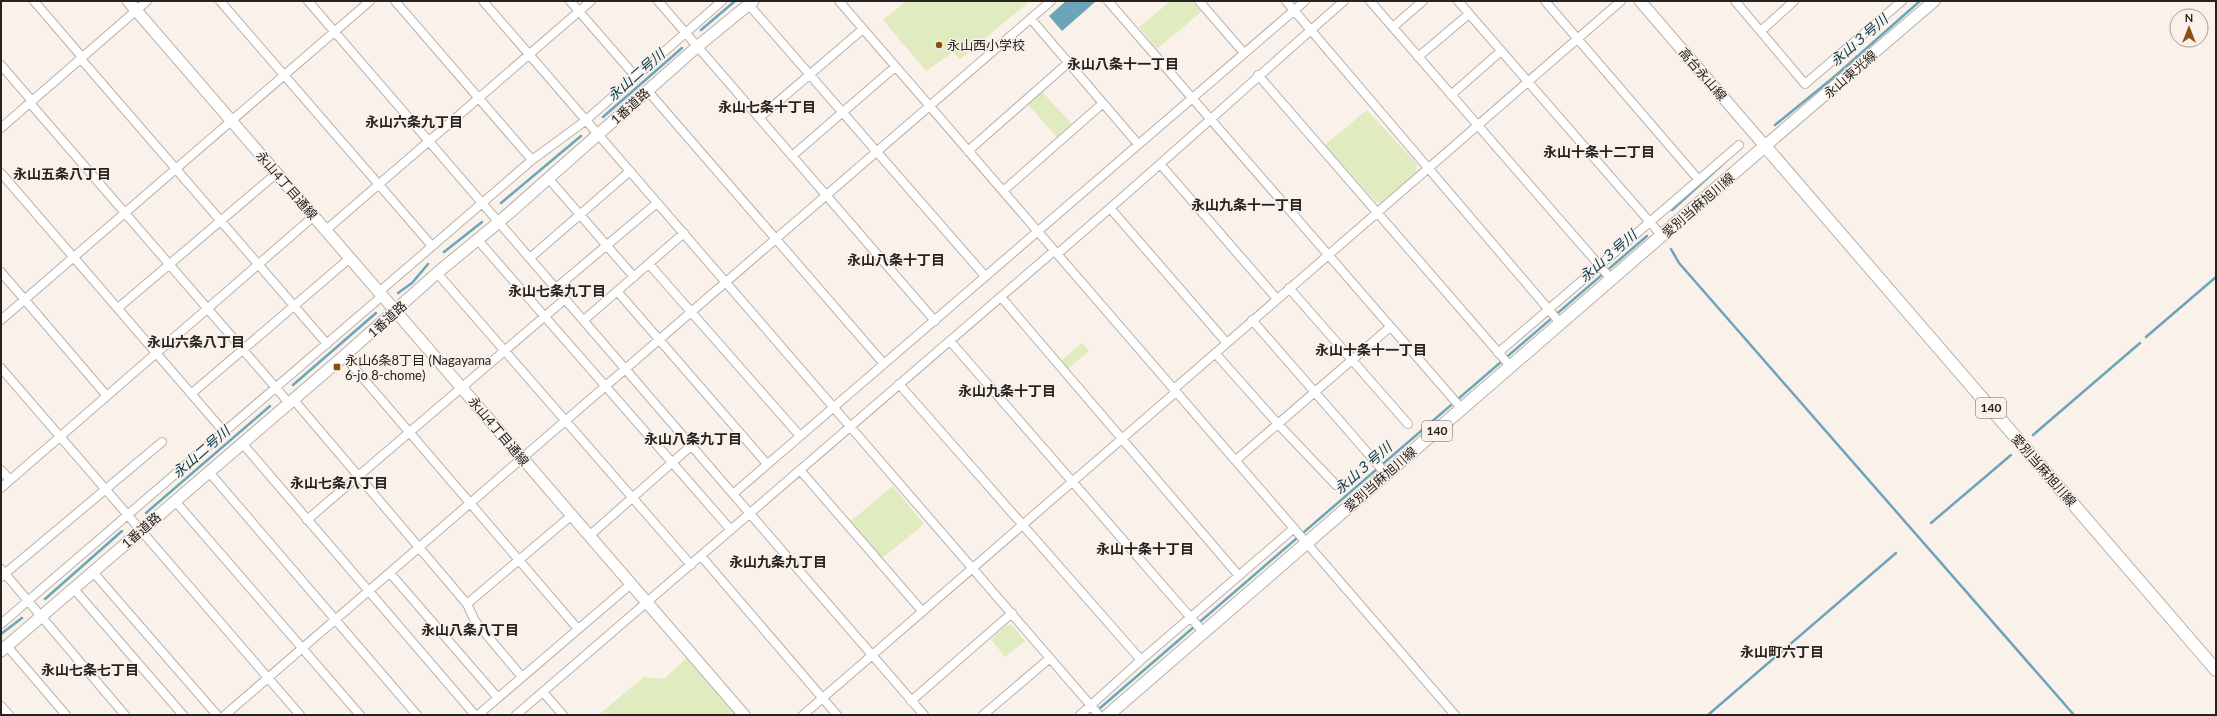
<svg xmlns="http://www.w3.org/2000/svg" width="2217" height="716" viewBox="0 0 2217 716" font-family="Lato,'Noto Sans JP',sans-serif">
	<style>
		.green { fill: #e1ebc0 }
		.water { fill: #6ca5ba }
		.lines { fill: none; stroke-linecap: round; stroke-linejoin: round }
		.stream { stroke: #6ca5ba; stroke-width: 2.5 }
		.street-casing { stroke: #b8b1aa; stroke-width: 10 }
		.secondary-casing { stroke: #b8b1aa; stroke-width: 13 }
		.primary-casing { stroke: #b8b1aa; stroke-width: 14 }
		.street { stroke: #fff; stroke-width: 8 }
		.secondary { stroke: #fff; stroke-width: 11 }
		.primary { stroke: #fff; stroke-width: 12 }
		.poi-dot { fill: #8c510f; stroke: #f9f1ea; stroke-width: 1.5 }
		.labels { text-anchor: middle; stroke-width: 3; stroke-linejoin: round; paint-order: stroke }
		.shield { fill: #f9f1ea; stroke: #65615d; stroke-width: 1 }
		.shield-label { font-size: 12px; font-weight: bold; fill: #262321 }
		.poi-label { font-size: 13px; fill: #262321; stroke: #f9f1ea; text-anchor: start }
		.street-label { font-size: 13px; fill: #262321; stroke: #f9f1ea }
		.water-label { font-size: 14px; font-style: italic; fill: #013848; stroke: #f9f1ea }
		.neighbourhood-label { font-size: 14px; font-weight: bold; fill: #262321; stroke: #f9f1ea }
	</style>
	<rect width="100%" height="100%" fill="#f9f1ea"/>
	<path class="green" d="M906,1H1030L960,59L953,52L926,71L883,20Z
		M1171,1H1192L1201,12L1157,49L1139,27Z
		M1042,92L1072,124L1057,137L1028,105Z
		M1367,110L1417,164L1416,173L1381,203L1375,201L1325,145Z
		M1082,343L1089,351L1068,369L1061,361Z
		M893,486L924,524L882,558L851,521Z
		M1007,625H1012L1025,641L1005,657L991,639Z
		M691,654L744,715H598L644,677L664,679Z"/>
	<path class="water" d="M1066,1L1095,2L1062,31L1049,16Z"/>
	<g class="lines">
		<path class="stream" d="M701,30L735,1
			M603,117L682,48
			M1775,125L1834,77L1920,1
			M501,203L581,136
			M1672,210L1724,163
			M1671,249L1679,263L2074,715
			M444,252L482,222
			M398,293L412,283L428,264
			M2146,337L2216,277
			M293,385L376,313
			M2033,435L2140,343
			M146,513L270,406
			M1931,523L2011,455
			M45,599L122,531
			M1,634L22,618
			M1092,715L1647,236
			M1708,715L1896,553"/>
		<g class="street-casing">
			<path id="street" d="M34,1L82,57
				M220,1L432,246
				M308,1L733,494
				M395,1L532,160
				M483,1L1099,715
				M570,1L636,77
				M658,1L935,321
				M839,1L1455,715
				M1108,1L1462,409
				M1199,1L1244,53
				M1286,1L1561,324
				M1370,1L1612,280
				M1458,1L1662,236
				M1545,1L1698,179
				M1735,1L1805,84L1902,1
				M749,5L985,276
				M1031,19L1138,144
				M1393,27L1423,1
				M1761,31L1794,1
				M1418,57L1469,14
				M81,59L327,344
				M1,65L32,101
				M1258,75L1511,367
				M647,90L884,364
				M1451,95L1501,51
				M30,103L289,403
				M759,118L863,29
				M1,128L147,1
				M968,151L1068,63
				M792,156L895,67
				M1161,165L1277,299
				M1,173L225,433
				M549,179L634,277
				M1003,191L1102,104
				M1110,208L1226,342
				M326,230L591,1
				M477,239L731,530
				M1057,254C1154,171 1248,85 1344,1
				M530,258L630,171
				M649,264L800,436
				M1,272L107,396
				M437,273L691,565
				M556,288L657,203
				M1289,288L1408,424
				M617,291L767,464
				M379,292L532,160L585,121L722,1
				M1001,297L1239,576
				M118,308L277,173
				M1,320L370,1
				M584,320L684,233
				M1252,320L1386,474
				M950,341L1204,633
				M1215,353L1278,424L1336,485
				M1498,353L1739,145
				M344,356L578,629
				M1,368L300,715
				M899,384L1141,660
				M1174,389L1621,1
				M191,394L350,258
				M293,399L467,604L475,621L522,677
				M242,443L475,715
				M1236,460L1389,328
				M1,470L10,480
				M800,470L922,611
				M209,472L417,715
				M1,488L314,216
				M175,501L360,715
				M307,520L565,299
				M589,536L692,445
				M701,556L837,715
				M1,569L125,715
				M93,572L217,715
				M390,573L498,698
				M1,577L162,442
				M74,589L183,715
				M467,604L572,515
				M1,624L382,296
				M7,646L66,715
				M543,692L563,715
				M911,701L1012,613
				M1,706L9,715
				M225,715L1051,1
				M478,715L631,584
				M516,715L1054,251
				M803,715L1176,392
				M924,715L733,494L1305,1
				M983,715L1050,658
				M1080,715L1141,660L1293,529"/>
		</g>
		<g class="secondary-casing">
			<path id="secondary" d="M128,1L744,715
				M1640,1L1765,146L1934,1
				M1,651L344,356L437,273L499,222L698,46L753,1"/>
		</g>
		<g class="primary-casing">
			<path id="primary" d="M1108,715L1765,146L2216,670"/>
		</g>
		<use href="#street" class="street"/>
		<use href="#secondary" class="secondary"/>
		<use href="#primary" class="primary"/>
	</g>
	<g class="poi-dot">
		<circle cx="939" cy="45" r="4"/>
		<rect x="333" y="363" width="8" height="8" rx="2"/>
	</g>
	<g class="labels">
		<g class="shield">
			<rect x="1976" y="398" width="30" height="20" rx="3"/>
			<rect x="1422" y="421" width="30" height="20" rx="3"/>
		</g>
		<g class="shield-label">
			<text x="1991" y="412">140</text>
			<text x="1437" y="435">140</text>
		</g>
		<g class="poi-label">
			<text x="947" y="50">永山西小学校</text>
			<text x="345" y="365">永山6条8丁目 (Nagayama<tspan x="345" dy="15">6-jo 8-chome)</tspan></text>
		</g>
		<g class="street-label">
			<text transform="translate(1703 74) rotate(49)" y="5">高台永山線</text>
			<text transform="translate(1850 74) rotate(-41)" y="5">永山東光線</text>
			<text transform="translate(630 106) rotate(-42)" y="5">1番道路</text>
			<text transform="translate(287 185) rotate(49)" y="5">永山4丁目通線</text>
			<text transform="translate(1698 205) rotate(-41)" y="5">愛別当麻旭川線</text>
			<text transform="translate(387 319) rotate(-42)" y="5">1番道路</text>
			<text transform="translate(499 431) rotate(50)" y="5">永山4丁目通線</text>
			<text transform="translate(2044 470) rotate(49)" y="5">愛別当麻旭川線</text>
			<text transform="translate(1380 479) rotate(-41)" y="5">愛別当麻旭川線</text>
			<text transform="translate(141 530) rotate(-41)" y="5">1番道路</text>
		</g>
		<g class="water-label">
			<text transform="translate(1859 40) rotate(-41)" y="5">永山３号川</text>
			<text transform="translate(636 75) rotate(-41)" y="5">永山二号川</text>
			<text transform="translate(1608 256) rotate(-41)" y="5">永山３号川</text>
			<text transform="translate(201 452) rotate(-41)" y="5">永山二号川</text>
			<text transform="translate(1363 468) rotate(-41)" y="5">永山３号川</text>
		</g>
		<g class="neighbourhood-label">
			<text x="1123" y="69">永山八条十一丁目</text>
			<text x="767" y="112">永山七条十丁目</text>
			<text x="414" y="127">永山六条九丁目</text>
			<text x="1599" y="157">永山十条十二丁目</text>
			<text x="62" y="179">永山五条八丁目</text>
			<text x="1247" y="210">永山九条十一丁目</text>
			<text x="896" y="265">永山八条十丁目</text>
			<text x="557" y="296">永山七条九丁目</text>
			<text x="196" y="347">永山六条八丁目</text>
			<text x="1371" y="355">永山十条十一丁目</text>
			<text x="1007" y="396">永山九条十丁目</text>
			<text x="693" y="444">永山八条九丁目</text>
			<text x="339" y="488">永山七条八丁目</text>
			<text x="1145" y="554">永山十条十丁目</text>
			<text x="778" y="567">永山九条九丁目</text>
			<text x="470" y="635">永山八条八丁目</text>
			<text x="1782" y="657">永山町六丁目</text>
			<text x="90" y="675">永山七条七丁目</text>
		</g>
	</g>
	<rect width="2217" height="716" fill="none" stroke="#262321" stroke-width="4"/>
	<g transform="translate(2189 28)"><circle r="19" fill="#f9f1ea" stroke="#a59f9a"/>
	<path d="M0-3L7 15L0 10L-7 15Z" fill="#8c510f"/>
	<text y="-6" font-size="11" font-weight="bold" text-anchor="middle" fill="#262321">N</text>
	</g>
</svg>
